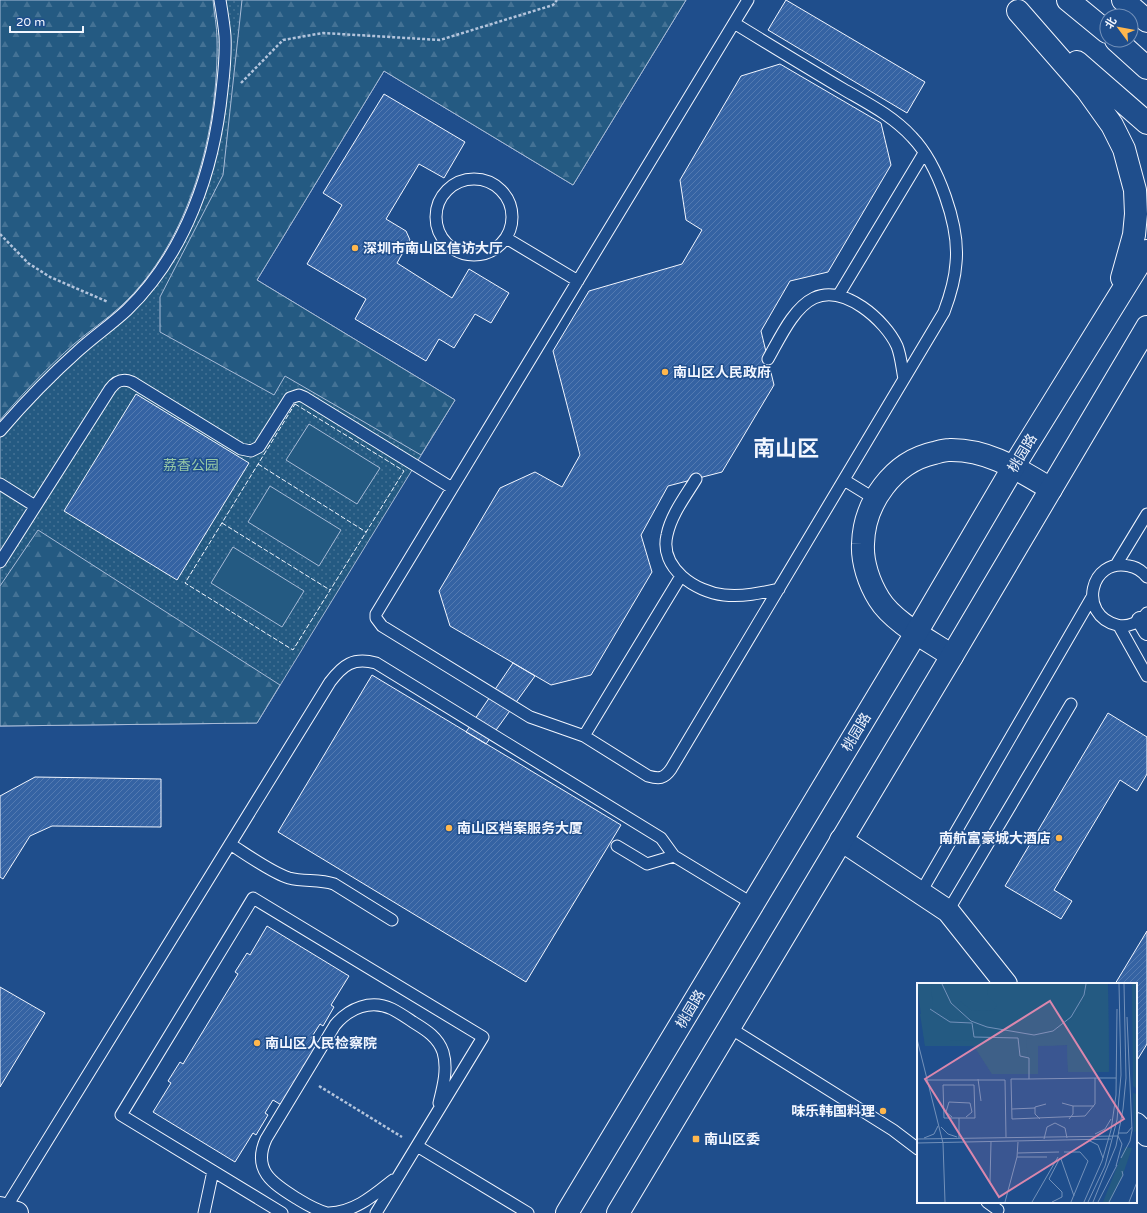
<svg xmlns="http://www.w3.org/2000/svg" width="1147" height="1213" viewBox="0 0 1147 1213" font-family="'Varela Round','Noto Sans SC',sans-serif">
<defs>
<pattern id="green-dots" width="8" height="8" patternUnits="userSpaceOnUse"><rect width="8" height="8" fill="#245a82"/><path d="M2 2h.1M6 6h.1" fill="none" stroke="#447295" stroke-width="1.8" stroke-linecap="round"/></pattern>
<pattern id="forest-firs" width="22" height="20" patternUnits="userSpaceOnUse"><rect width="22" height="20" fill="#245a82"/><path d="M5 1l3.5 6h-7zM16 11l3.5 6h-7z" fill="#447295"/></pattern>
<pattern id="building-hatch" width="6" height="6" patternUnits="userSpaceOnUse"><rect width="6" height="6" fill="#3563a3"/><path d="M-1 1l2-2M0 6l6-6M5 7l2-2" fill="none" stroke="#537ab1"/></pattern>
</defs>
<rect width="100%" height="100%" fill="#1f4e8c"/>
<!-- green -->
<path fill="url(#green-dots)" stroke="#a8bbd7" d="M0,0H686L573,185L384,71L257,280L455,400L257,723L0,726Z"/>
<!-- forest -->
<path fill="url(#forest-firs)" stroke="#a8bbd7" d="M0,0H213C214,13 217,26 217,39C219,130 190,242 121,306C106,320 89,331 74,344C48,367 23,393 0,420Z
M242,0H686L573,185L384,71L257,280L455,400L421,455L285,376L274,395L160,332V297L223,175Z
M38,530L280,685L257,723L0,726V586Z"/>
<!-- pitch -->
<path fill="#245a82" stroke="#a8bbd7" d="M309,424L380,468L357,504L286,460Z
M270,486L341,530L319,566L248,522Z
M233,547L304,591L282,627L211,583Z"/>
<!-- building -->
<path fill="url(#building-hatch)" stroke="#f2f6ff" d="M786,0L925,82L907,113L768,30Z
M780,64L881,123L891,165L828,272L790,281L761,331L774,385L722,472L668,486L641,535L652,572L591,675L551,685L450,626L439,591L500,488L535,472L562,487L580,455L553,351L589,291L682,264L702,230L686,220L680,180L741,76Z
M384,94L465,142L444,178L419,164L386,219L406,231L410,240L397,263L452,298L469,269L509,293L491,323L475,314L454,348L439,339L426,361L355,319L366,299L307,264L342,205L323,193Z
M136,394L249,463L177,580L64,511Z
M513,663L535,676L486,744L466,732Z
M372,675L621,825L526,982L278,832Z
M1108,713L1147,737V774L1137,791L1120,780L1054,890L1072,901L1061,919L1005,886Z
M35,777L161,779V827L52,826L30,836L3,879L0,877V796Z
M267,926L349,976L331,1005L334,1007L323,1026L320,1024L311,1038L326,1047L288,1109L273,1100L265,1113L268,1115L256,1135L253,1133L235,1162L153,1112L171,1083L168,1081L180,1062L183,1064L238,974L235,972L247,953L250,955Z
M1147,931V1044L1136,1062V984H1115Z
M0,987L45,1013L0,1087Z"/>
<g fill="none" stroke-linecap="round" stroke-linejoin="round">
<defs>
<path id="service" d="M734,23C770,45 806,67 843,89C867,103 893,116 912,137C938,164 960,226 956,263C955,280 950,296 944,312L671,769C664,779 659,779 648,776L584,736L530,717L382,626L376,618V614L734,23L748,0
M436 217a38 38 0 1 1 76 0a38 38 0 1 1-76 0Z
M506,238L578,281
M838,296L924,153
M768,359C779,340 793,308 814,298C844,284 885,320 897,346C901,356 902,369 904,379
M0,431C24,403 50,376 78,351C93,337 111,325 127,310C186,253 214,170 222,90C224,73 226,54 225,36C224,24 222,12 220,0
M696,479C685,497 671,515 667,535C659,568 696,592 724,595C743,597 761,593 779,589
M844,480L875,499
M0,484L35,506
M0,562L110,389C116,381 122,378 132,382L241,449L251,451L259,447L290,398L299,395L304,397L452,488
M1116,565L1147,514
M1147,577C1142,571 1137,567 1129,566C1090,557 1077,615 1117,625C1128,628 1140,622 1147,613
M1119,626L1147,676
M584,736L681,576
M230,844C246,854 272,873 289,878C304,882 319,879 334,884L392,920
M617,846L647,864L674,856
M921,892L1092,597
M948,911L1071,704
M730,1028L893,1130L918,1149
M417,1146L528,1213
M987,1202L998,1210
M5,1209L330,682C343,665 353,657 376,663L661,838L674,856L753,904
M204,1213L213,1171
M282,1213L121,1115L253,898L483,1037L376,1213
M327,1213C315,1210 306,1204 296,1198C272,1183 252,1170 266,1139L335,1025C349,1008 371,999 392,1009C400,1013 407,1018 413,1022C426,1030 438,1037 443,1052C448,1069 443,1087 439,1103
M329,1213C355,1212 374,1195 393,1180"/>
<path id="pedestrian" d="M1140,620L1147,632"/>
<path id="minor" d="M952,656C930,641 893,622 879,599C869,583 862,562 863,544C864,503 893,462 934,453C938,452 944,450 949,450C988,449 1019,470 1051,489
M841,840L948,911L1006,984
M1136,1124L1147,1135"/>
<path id="tertiary" d="M0,1208L17,1213"/>
<path id="secondary" d="M1018,11L1087,90L1112,125L1124,149L1135,190L1136,214L1134,235L1122,278
M1077,62L1147,123
M567,1213L916,633L1014,466L1147,251
M618,1213L952,656L1147,327"/>
<path id="primary" d="M1068,0L1107,32
M1123,0L1147,21
M1116,40L1147,68"/>
</defs>
<!-- service casing -->
<use href="#service" stroke="#f2f6ff" stroke-width="13"/>
<!-- pedestrian casing -->
<use href="#pedestrian" stroke="#f2f6ff" stroke-width="18"/>
<!-- minor casing -->
<use href="#minor" stroke="#f2f6ff" stroke-width="24"/>
<!-- tertiary casing -->
<use href="#tertiary" stroke="#f2f6ff" stroke-width="24"/>
<!-- secondary casing -->
<use href="#secondary" stroke="#f2f6ff" stroke-width="24"/>
<!-- primary casing -->
<use href="#primary" stroke="#f2f6ff" stroke-width="24"/>
<!-- path -->
<path stroke="#b3c4dc" stroke-width="2.5" stroke-dasharray="3 2" stroke-linecap="butt" d="M241,83L283,40L323,33L440,40L553,5L557,0
M0,234L28,263L50,277L108,302
M319,1086L402,1137"/>
<!-- service -->
<use href="#service" stroke="#1f4e8c" stroke-width="11"/>
<!-- pedestrian -->
<use href="#pedestrian" stroke="#1f4e8c" stroke-width="16"/>
<!-- minor -->
<use href="#minor" stroke="#1f4e8c" stroke-width="22"/>
<!-- tertiary -->
<use href="#tertiary" stroke="#1f4e8c" stroke-width="22"/>
<!-- secondary -->
<use href="#secondary" stroke="#1f4e8c" stroke-width="22"/>
<!-- primary -->
<use href="#primary" stroke="#1f4e8c" stroke-width="22"/>
<!-- fence -->
<path stroke="#f2f6ff" stroke-width="1" stroke-dasharray="5 2" stroke-linecap="butt" d="M295,404L404,471L293,650L185,583Z
M258,464L366,532
M222,523L330,590"/>
</g>
<!-- markers -->
<g fill="#ffb74d" stroke="#1f4e8c" stroke-width="1.5">
<circle cx="355" cy="248" r="4"/>
<circle cx="665" cy="372" r="4"/>
<circle cx="449" cy="828" r="4"/>
<circle cx="1059" cy="838" r="4"/>
<circle cx="257" cy="1043" r="4"/>
<circle cx="883" cy="1111" r="4"/>
<rect x="692" y="1135" width="8" height="8" rx="2"/>
</g>
<g text-anchor="middle" stroke-width="3" stroke-linejoin="round" paint-order="stroke">
<!-- poi labels -->
<g font-size="14" font-weight="bold" fill="#f2f6ff" stroke="#1f4e8c" text-anchor="start">
<text x="363" y="253">深圳市南山区信访大厅</text>
<text x="673" y="377">南山区人民政府</text>
<text x="457" y="833">南山区档案服务大厦</text>
<text x="1051" y="843" text-anchor="end">南航富豪城大酒店</text>
<text x="265" y="1048">南山区人民检察院</text>
<text x="875" y="1116" text-anchor="end">味乐韩国料理</text>
<text x="704" y="1144">南山区委</text>
</g>
<!-- street labels -->
<g font-size="14" fill="#f2f6ff" stroke="#1f4e8c">
<text transform="translate(1022 453) rotate(-59)" y="5">桃园路</text>
<text transform="translate(856 732) rotate(-59)" y="5">桃园路</text>
<text transform="translate(690 1009) rotate(-59)" y="5">桃园路</text>
</g>
<!-- park labels -->
<g font-size="14" fill="#97c8a6" stroke="#1f4e8c">
<text x="191" y="470">荔香公园</text>
</g>
<!-- town labels -->
<g font-size="22" font-weight="bold" fill="#f2f6ff" stroke="#1f4e8c">
<text x="786" y="456">南山区</text>
</g>
</g>
<!-- overview -->
<g transform="translate(917 983)">
<rect width="220" height="220" fill="#1f4e8c"/>
<path d="M0,1H191L192,89H151L150,62L121,63V91H75L57,63H8Z" fill="#245a82"/>
<path d="M14,1H24L28,13L48,34V38L34,36L16,26ZM72,1H168L160,25L143,43L127,50H110L55,37L40,24L43,18L55,28L77,27L80,22L70,12ZM170,1H191L192,89H151L150,62L121,63V91H113L109,56L129,53L149,43L165,22ZM215,1H220V106L216,103ZM3,31H16L33,41V58L81,56V91H75L57,63H8ZM216,110L220,111V148L217,149ZM208,164L215,165L205,194L193,219H186Z" fill="#245a82"/>
<path fill="none" stroke="#7391ba" stroke-width="1" d="M25,1L34,20L54,38L70,44L117,52L136,48L154,34L167,12L169,1M13,26L33,39L55,40L57,54L101,55L103,73L112,75V96M0,56L26,160L28,219M178,95V121L168,133L95,136L94,96H112L178,95H199M61,96L64,118M9,97H88L89,154M26,102H57L58,135H27ZM145,120L156,123V131L152,136M156,123H177M95,126L118,125M35,134L29,129L32,119L53,120L55,129L49,134M42,135V155M123,136L118,131V124L129,121M24,144L31,151L40,154M201,150H210L215,144M178,151L188,146L194,136M7,155L17,151L21,143M0,156L201,153L205,161L199,183M127,156L130,144L138,140L148,145L150,155M173,158L181,162L186,175M0,160L194,156M147,169H163L171,178L154,219M101,170L142,169M100,174H130M204,175L213,158L215,147L210,34M144,176L157,213M73,199L74,159M88,219L100,174L101,159M115,219L141,174M135,219L145,214V209L132,196L143,175M167,219L185,178L194,147L199,112L200,26M171,219L188,183L200,137L204,92L202,1M176,219L199,163L206,126L209,95L207,1M181,219L200,182M192,219L206,192L205,188M212,219L220,199"/>
<path fill="#da87ad" fill-opacity="0.15" stroke="#da87ad" stroke-width="2" d="M133,18L207,136L82,214L8,96Z"/>
<rect width="220" height="220" fill="none" stroke="#f2f6ff" stroke-width="2"/>
</g>
<!-- north arrow -->
<g transform="translate(1119 28) rotate(302)"><circle r="19" fill="#1f4e8c" stroke="#7391ba"/>
<path d="M0-3L7 15L0 10L-7 15Z" fill="#ffb74d"/>
<text y="-6" font-size="11" font-weight="bold" text-anchor="middle" fill="#f2f6ff">北</text>
</g>
<!-- scale -->
<path d="M10 26v6h73v-6" fill="none" stroke="#f2f6ff" stroke-width="2"/>
<text x="16" y="26" font-size="12" fill="#f2f6ff" stroke="#1f4e8c" stroke-width="3" paint-order="stroke">20 m</text>
</svg>
